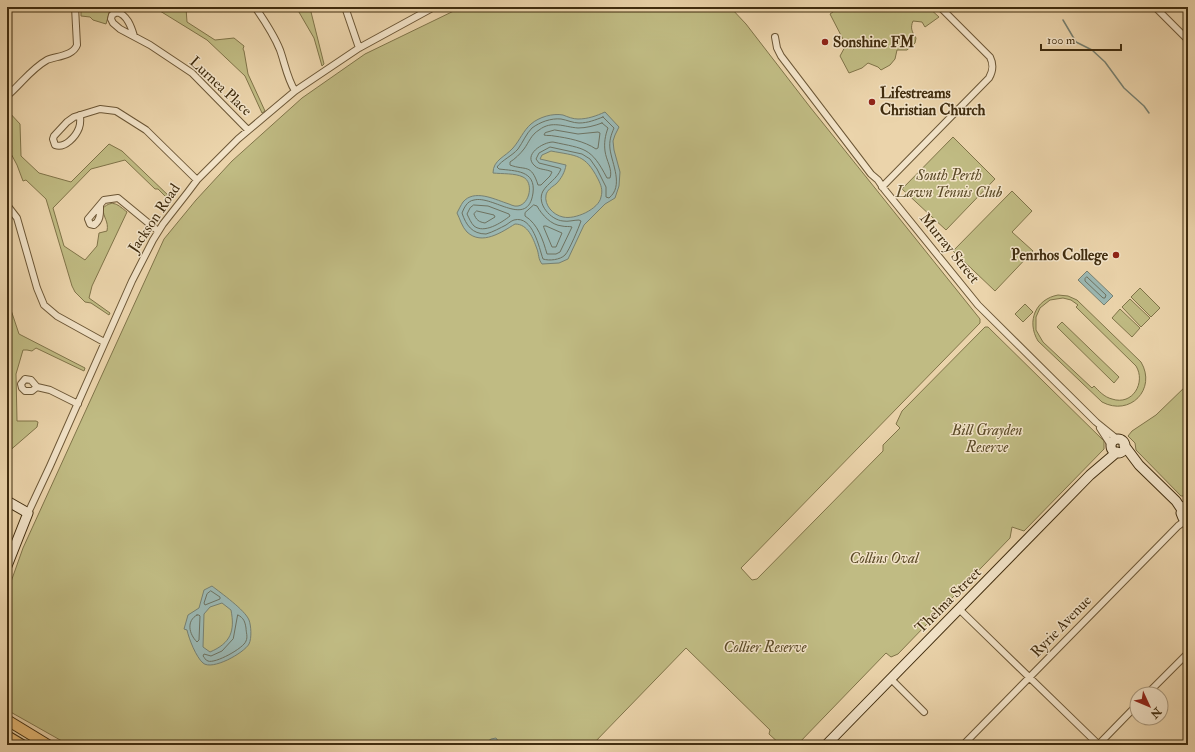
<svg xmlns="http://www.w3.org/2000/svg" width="1195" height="752" viewBox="0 0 1195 752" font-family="'IM FELL Double Pica',serif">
<rect width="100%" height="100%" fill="#ebd4ab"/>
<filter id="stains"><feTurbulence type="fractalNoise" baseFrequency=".005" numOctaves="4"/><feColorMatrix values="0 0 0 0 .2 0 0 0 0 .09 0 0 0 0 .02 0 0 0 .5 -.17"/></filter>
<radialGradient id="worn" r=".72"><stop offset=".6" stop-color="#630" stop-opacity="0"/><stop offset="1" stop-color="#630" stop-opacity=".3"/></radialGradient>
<!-- green -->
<path fill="#c0bb83" stroke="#807449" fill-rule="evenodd" d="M81,7H109L110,10L106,24L93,20L90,17L81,16Z
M158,7H189L186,8L187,22L215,40L234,38L244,46L243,49L244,51L248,74L265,111L262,113L245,76L207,40L160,11Z
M296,7L310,8L324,64L322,66L314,38Z
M462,7H730L746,24L810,107L980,319V323L741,568L752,580L757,579L883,451V445L900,428L896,424L902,411L985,327H988L1104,441V449L1024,531L1012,527L1010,538L898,654L891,657L886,653L797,745H781L769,734L770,730L686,648L592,745H69L7,710V593L23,548L164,239L196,200L232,161L302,98L365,54Z
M840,7H884L888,9L889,7H928L939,17L925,27L922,22L913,21C910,28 912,32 916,38L915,43L907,50H897L895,59L890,65L881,70L878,67L868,63L862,68L849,73L840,56L846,45L830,14Z
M7,110L20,124L21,156L39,173L71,182L109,144L122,151L170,197L168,199L158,189H155L125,160L91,169L53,208L64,246L85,260L97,246L99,233L107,231C109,221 103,218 103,208C113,199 118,205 127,212L92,286L89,298L110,313L109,315L91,303L85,302L75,292L72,286L46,199L26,180L23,181L17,165L7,146Z
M953,137L995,179L946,230L902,189Z
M1012,191L1032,211L1012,232L1033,251L995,291L953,251Z
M1140,288L1160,308L1151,317L1131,297Z
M1058,295L1068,296L1077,300L1141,362C1157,389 1130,417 1102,402L1038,341C1026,321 1036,299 1058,295ZM1063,298L1071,300L1078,305L1076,307L1136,366C1146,382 1133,406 1112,399C1104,397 1099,391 1094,386L1092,388L1043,342L1036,330V317L1040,308L1050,300Z
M7,298L19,334L85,368L84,371L36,348L32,351L27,350H23L16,374L17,421H36L38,422L37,427L7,453Z
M1130,299L1150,318L1141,327L1122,307Z
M1025,304L1033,312L1023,322L1015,314Z
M1120,309L1140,328L1132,337L1112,318Z
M1062,322L1119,377L1114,383L1057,327Z
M1188,384V496H1181L1136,450L1135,443L1128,436L1132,431L1156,415Z"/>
<!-- water -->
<path fill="#9bb7b2" stroke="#778071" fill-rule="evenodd" d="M605,112L619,127L615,135L613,141L614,150L620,172L619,186L615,198L605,204L584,225L568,259L559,263L542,264C538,259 539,254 537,249C533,238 528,224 515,224C502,232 482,246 467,232C462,227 460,219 457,213C459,209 461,205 463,202C474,189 494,199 506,203C510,204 514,207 518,206C530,204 534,182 523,177C515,173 502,174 493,173C493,160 505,157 513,148C520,140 523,131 531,124C539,117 553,113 563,115C568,117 573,119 578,119C588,119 596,116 605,112ZM551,151C577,156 585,154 598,179C601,185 603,190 601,197C599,209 575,220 563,217C553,215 544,205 546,195C547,190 552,187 556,184C561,179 565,172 566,165L540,159L542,155Z
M1087,271L1113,296L1104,305L1078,280Z
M212,586C221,593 245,610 249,620C251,625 252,638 249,644C244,653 212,671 203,663C196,657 189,639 187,630L184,629L188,615L199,608L204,590ZM222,603L231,610C235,631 231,643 210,652L203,647L204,614L210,607Z
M496,738L499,742L500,745H483L491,739Z"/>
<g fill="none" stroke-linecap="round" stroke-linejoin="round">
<!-- shore -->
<path stroke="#6e7260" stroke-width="1" d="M603,117L614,128C611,135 609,141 610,149C612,164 624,186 609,198L606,197V187L597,169L590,159L582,154L550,147L539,153L536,159L539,163L559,168L561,169C557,179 548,183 543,191C536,204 551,220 563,221C568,222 574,220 579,220L581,221C579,227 569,251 565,255C560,260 549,261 543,259C539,248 533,215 514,220C511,221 509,223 506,225C500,228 493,232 486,234C472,234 466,225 462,213C464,208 467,201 474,200C493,195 528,229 533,193C536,170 515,171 499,169L497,167C502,160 512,156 518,149C523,142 526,134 532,128C540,122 551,118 561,119C567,120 573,123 579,123C588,123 595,120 603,117Z
M602,123L608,128C605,136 604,143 605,151C606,160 613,170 610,178H607C591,147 585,149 553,142C543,142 522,155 535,166C539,170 547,169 552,172L550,176L541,185H538C531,163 526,171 510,165V162C515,159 520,154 524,149C529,142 531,135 539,130C552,120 564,127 578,128C586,128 594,126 602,123Z
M555,130L578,134L598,132L600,133L598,148L596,149C584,141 568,138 554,136C550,135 548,136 544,135L545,133Z
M474,205L488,206L509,214L510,216C501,223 484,234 474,226C471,223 469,218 467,214L470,208Z
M534,205L537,206C542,215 551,225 562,226C566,227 569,226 572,227L560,252L556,254H547C543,240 538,224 525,216V213Z
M477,211L494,215L495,217L485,223C479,222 476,220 474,214Z
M544,226H546L562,233L556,247H552L544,228Z
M1087,277L1106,295L1105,298H1103L1085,281V279Z
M211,591L220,597V599L205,605L204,603L207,594Z
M197,615H199L200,616L199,640L197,642C189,634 186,621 197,615Z
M238,615C244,618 245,622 246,628C246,632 248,637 246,641C244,648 215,664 208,661C205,660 205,658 203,656L204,654L211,656L222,651L233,639Z"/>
<!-- stream -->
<path stroke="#778071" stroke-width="1.5" d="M1063,20L1076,42L1092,50L1105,62L1124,88L1144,106L1149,113"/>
<defs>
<path id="street" d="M255,7C264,20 274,35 280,50C285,64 287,78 295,91
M345,7L359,48
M1155,7L1188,40
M134,36C131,26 127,15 117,12L112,15L111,19L113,23L120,29L150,45L192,73L248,130
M775,37L777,48L781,56L871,174L878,180L884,189L978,305L1096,422L1117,439
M7,96C21,84 31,69 47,60C57,56 73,56 77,45L75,7
M80,115C80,119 81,123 79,128C76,136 65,149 55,145L53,139L54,136L67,122L74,117L100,109L116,111L146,130L197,180
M882,187L989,78C993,71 994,65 990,57L940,7
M7,205L17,218L37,288L44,305L57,316L104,342
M100,205C100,213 101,220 94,225L90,224L88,219L104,200L118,198L158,231
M25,379L31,380L37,387L32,391H25L22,388L21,384Z
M37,387L50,390L78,404
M1100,428L1111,445
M28,513L50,466L132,281L153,240L163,224L188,192L197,180L238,139L295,91L359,48L434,7
M959,609L1099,745
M891,679L924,712
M1147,694L1188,653
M963,745L1178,526L1186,520
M1098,745L1137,705"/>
<path id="secondary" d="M1111 446a7 7 0 1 1 14 0a7 7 0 1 1-14 0Z
M1124,445L1139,465L1176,501L1182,510
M7,501L28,513L7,566
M1188,505L1183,507L1181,513L1183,518L1188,520
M826,745L1090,475L1117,452"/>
<path id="primary" d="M7,720L48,745
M7,736L22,745"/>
</defs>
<!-- street casing -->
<use href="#street" stroke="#6c5736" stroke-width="8"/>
<!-- secondary casing -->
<use href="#secondary" stroke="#412d0f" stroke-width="11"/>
<!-- primary casing -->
<use href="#primary" stroke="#412d0f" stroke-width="12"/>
<!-- street -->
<use href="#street" stroke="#f2e3c8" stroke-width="6"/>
<!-- secondary -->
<use href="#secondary" stroke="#f2e3c8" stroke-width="9"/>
<!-- primary -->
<use href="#primary" stroke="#e6ba76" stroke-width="10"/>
</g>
<!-- markers -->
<g fill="#8f2418" stroke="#f2e3c8" stroke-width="1.5">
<circle cx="825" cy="42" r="4"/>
<circle cx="872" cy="102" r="4"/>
<circle cx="1116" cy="255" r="4"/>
</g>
<g text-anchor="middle" stroke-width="3" stroke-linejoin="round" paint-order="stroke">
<!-- poi labels -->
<g font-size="15" font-weight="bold" fill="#412d0f" stroke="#f2e3c8" text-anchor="start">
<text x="833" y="47">Sonshine FM</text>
<text x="880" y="98">Lifestreams<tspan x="880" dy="17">Christian Church</tspan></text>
<text x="1108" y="260" text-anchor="end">Penrhos College</text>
</g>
<!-- street labels -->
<g font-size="15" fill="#412d0f" stroke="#f2e3c8">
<text transform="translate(221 86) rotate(43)" y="5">Lurnea Place</text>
<text transform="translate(154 218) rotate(-56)" y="5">Jackson Road</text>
<text transform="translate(950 248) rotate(51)" y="5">Murray Street</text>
<text transform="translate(948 600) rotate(-45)" y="5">Thelma Street</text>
<text transform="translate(1061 626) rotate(-46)" y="5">Ryrie Avenue</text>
</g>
<!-- park labels -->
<g font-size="15" font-style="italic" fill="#5a4926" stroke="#f2e3c8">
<text x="949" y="180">South Perth<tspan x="949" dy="17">Lawn Tennis Club</tspan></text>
<text x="987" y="435">Bill Grayden<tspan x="987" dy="17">Reserve</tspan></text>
<text x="884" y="563">Collins Oval</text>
<text x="765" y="652">Collier Reserve</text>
</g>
</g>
<!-- margin -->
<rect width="1195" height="752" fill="none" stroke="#ebd4ab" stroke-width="24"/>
<rect x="8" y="8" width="1179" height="736" fill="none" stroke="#412d0f" stroke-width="2"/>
<rect x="12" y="12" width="1171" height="728" fill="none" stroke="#412d0f"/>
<!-- north arrow -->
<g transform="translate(1149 706) rotate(134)"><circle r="19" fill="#f2e3c8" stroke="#ab9a7e"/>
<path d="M0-3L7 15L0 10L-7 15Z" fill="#8f2418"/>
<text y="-6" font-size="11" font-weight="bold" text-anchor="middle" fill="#412d0f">N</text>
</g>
<!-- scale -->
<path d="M1041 44v6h80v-6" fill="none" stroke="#412d0f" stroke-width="2"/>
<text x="1047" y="44" font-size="12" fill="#412d0f" stroke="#f2e3c8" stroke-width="3" paint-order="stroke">100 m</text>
<rect width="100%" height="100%" filter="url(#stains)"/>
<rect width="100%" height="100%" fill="url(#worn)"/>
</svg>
